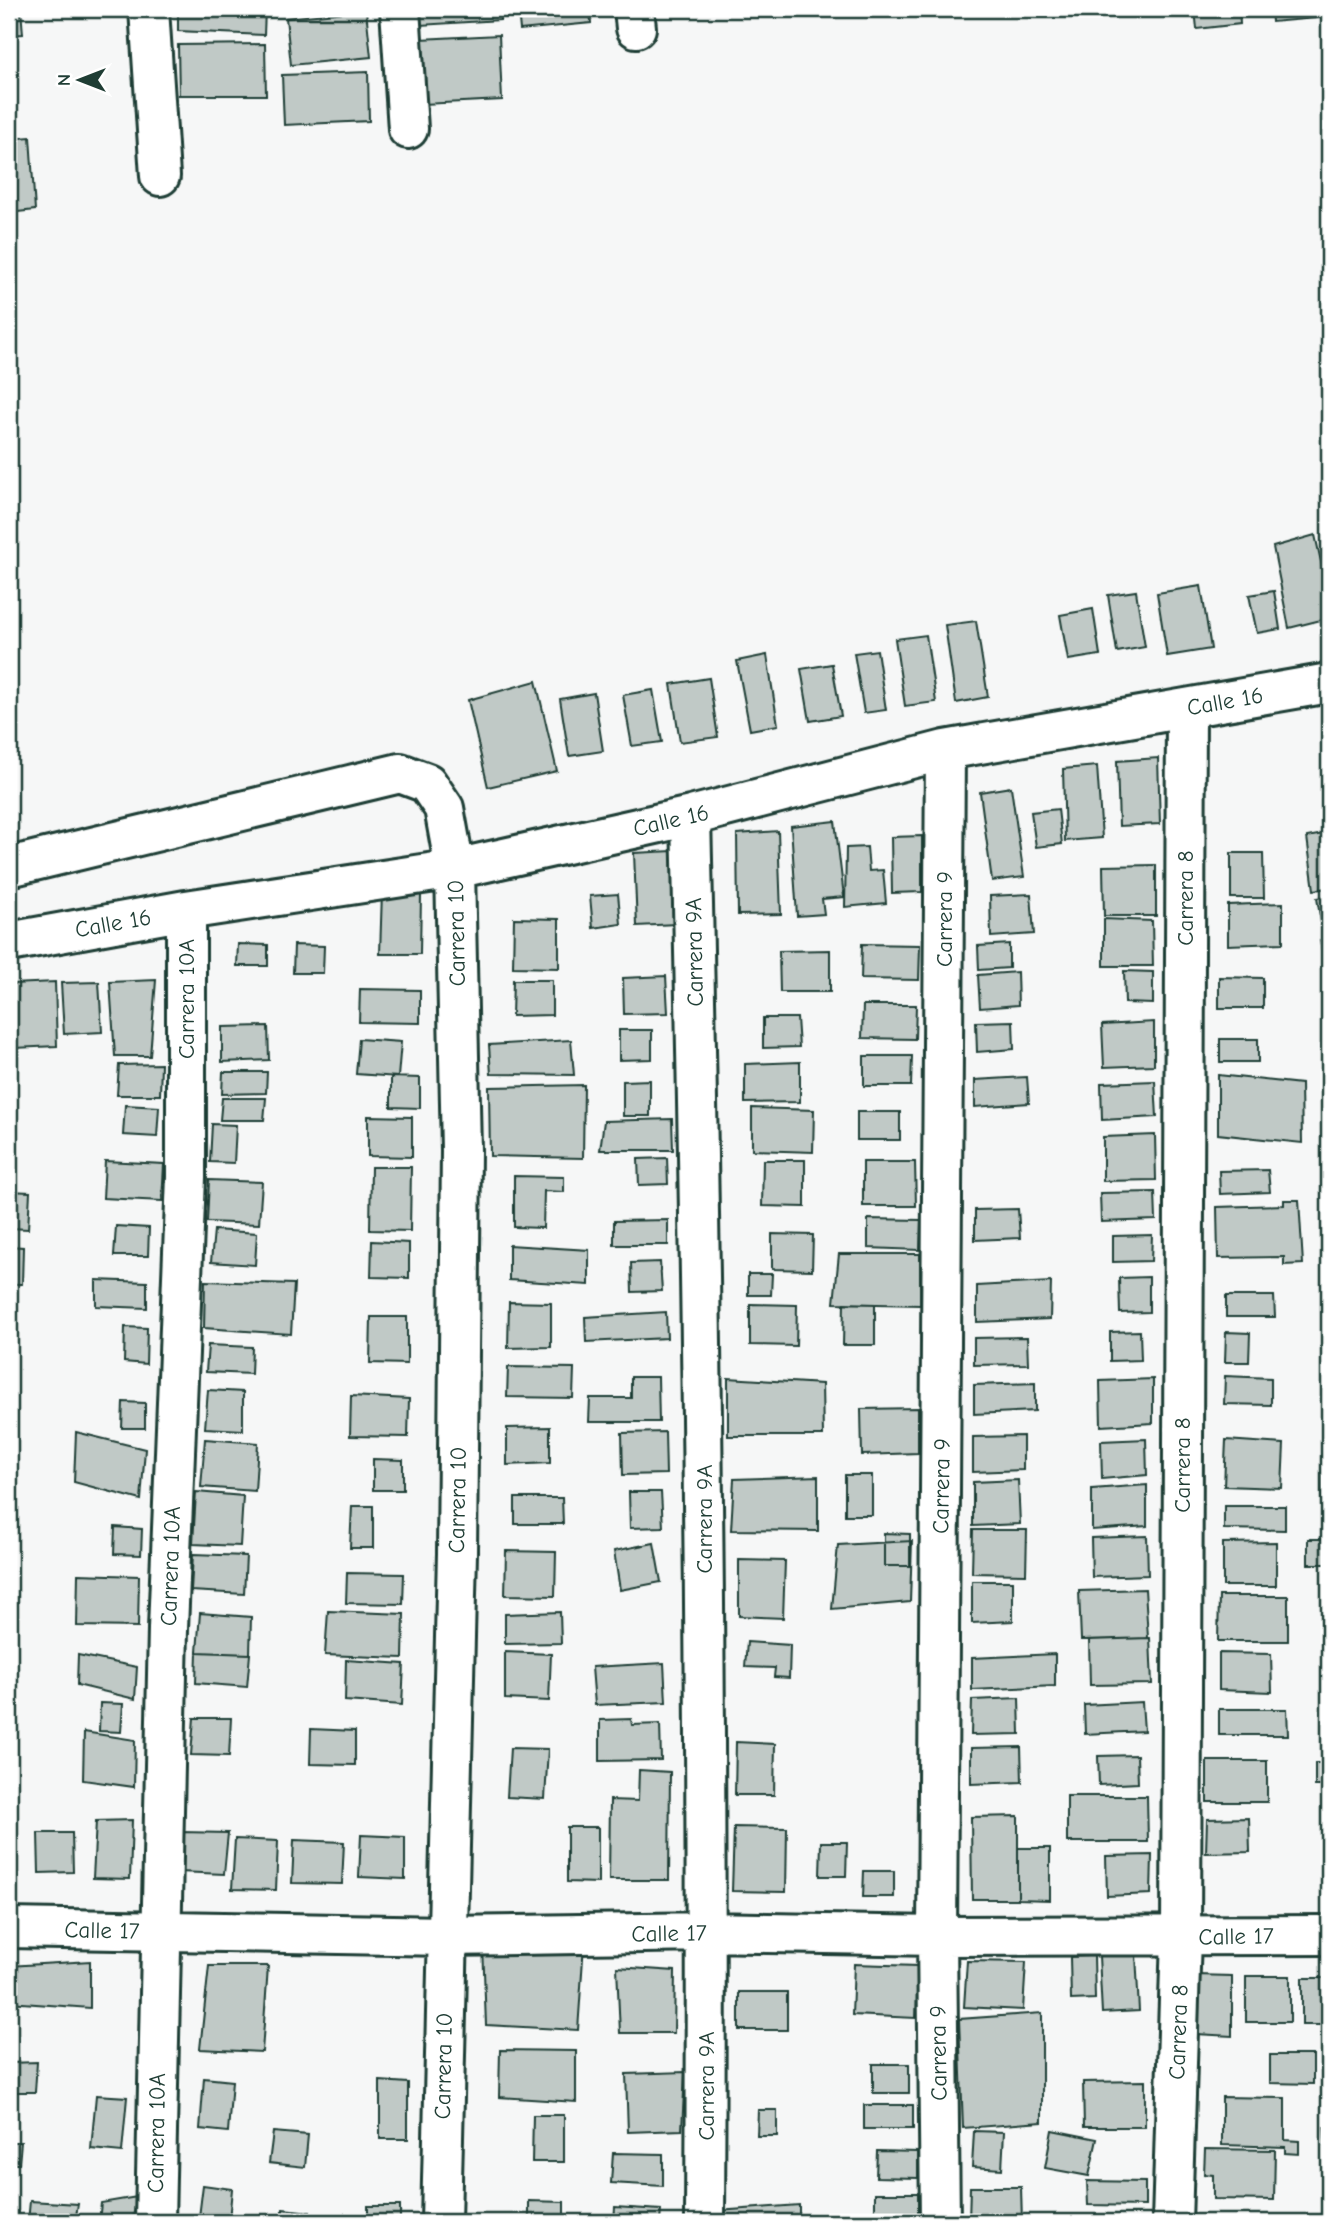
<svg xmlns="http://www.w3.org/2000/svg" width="1338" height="2231" viewBox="0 0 1338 2231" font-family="'Comic Neue',sans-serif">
<rect width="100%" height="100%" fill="#f6f7f7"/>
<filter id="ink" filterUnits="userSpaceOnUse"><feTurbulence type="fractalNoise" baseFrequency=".0143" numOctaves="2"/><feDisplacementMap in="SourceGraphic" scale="14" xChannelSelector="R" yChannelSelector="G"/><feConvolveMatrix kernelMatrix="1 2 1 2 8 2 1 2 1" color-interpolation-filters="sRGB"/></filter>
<g filter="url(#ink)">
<!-- building -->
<path fill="#c0c9c6" stroke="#1f3d34" stroke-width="2" d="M9,9H21L23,34L9,35Z
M178,9H265L264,35L178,31Z
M419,9H500V20L420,25Z
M518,9H590L591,23L520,30Z
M1195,9H1239L1240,24L1197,29Z
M1271,9H1314L1315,18L1272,22Z
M366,10L371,57L291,65L286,18Z
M499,35L502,100L423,104L420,39Z
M265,44L266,95H179L178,45Z
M368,72L369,121L284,125L282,75Z
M30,137L35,210L9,213V139Z
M1315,535L1329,597V618L1289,628L1273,547Z
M1201,586L1211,649L1167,656L1157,593Z
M1136,591L1145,647L1117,652L1108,595Z
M1274,591L1280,629L1257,633L1249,595Z
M1093,609L1100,655L1068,660L1060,615Z
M976,621L988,697L956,703L945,625Z
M926,635L936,702L905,706L895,639Z
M877,650L886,710L864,713L854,653Z
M767,655L778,725L750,730L737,661Z
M832,664L841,716L810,721L801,669Z
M709,678L718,737L680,742L671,684Z
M536,681L557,771L488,787L468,700Z
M653,690L662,742L632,746L623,695Z
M594,693L603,751L569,756L560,699Z
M1158,758L1160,824L1119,826L1117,761Z
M1097,766L1102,838L1065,841L1063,769Z
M1011,787L1024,877L992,881L980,792Z
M1058,809L1062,844L1036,847L1031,812Z
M835,821L844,897L822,899L824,914L797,916L791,826Z
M778,831L781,914L738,915L737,834Z
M1329,833V888L1314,890L1307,837Z
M922,836V892L892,893L891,837Z
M867,847L869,871L883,870L886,903L845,907L846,848Z
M673,851L676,924L637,926L634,853Z
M1231,853H1263L1264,898H1231Z
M1156,865V916H1104L1103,866Z
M382,892L421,894L420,954H380Z
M618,894L621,924L593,928L590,896Z
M1031,894L1034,934L991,937L990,896Z
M1329,896V927L1322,928L1317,898Z
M1283,903V943L1228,945V905Z
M514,918L559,919V968L513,967Z
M1104,919L1152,921L1153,966H1104Z
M1329,938V984H1327L1320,940Z
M238,944L268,945V966H237Z
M862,944L920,945L919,980L861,979Z
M1009,944V968L979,970L978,946Z
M294,945L324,946L323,973H293Z
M830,950V992H780L779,951Z
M1124,971L1153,972V1004L1125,1003Z
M1017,972L1018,1005L980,1008L978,975Z
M666,976L668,1013L624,1014L623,978Z
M1219,977L1263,978V1008H1219Z
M156,980L150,1056H115L110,982Z
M513,980H552V1015L512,1016Z
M55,982L57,1046L14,1048L12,984Z
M99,982L102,1032L64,1034L61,983Z
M360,989L420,990V1023L359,1022Z
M863,1005H916L915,1039L862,1038Z
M1329,1005V1052L1325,1053L1323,1006Z
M763,1018H797L799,1047L763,1048Z
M1013,1021L1014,1049L977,1052L976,1022Z
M1154,1022V1065L1104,1067L1102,1025Z
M268,1026L269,1060L222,1062V1027Z
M619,1030H652V1059L619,1060Z
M359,1039L401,1042L398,1077L356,1074Z
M1220,1039H1258V1062H1220Z
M571,1040L574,1075L491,1074L489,1045Z
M864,1056H912L911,1086H864Z
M800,1062V1102L745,1103V1064Z
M161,1064L160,1095H117L119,1065Z
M1325,1065H1329V1098H1326Z
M223,1072H267L266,1093L222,1094Z
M1218,1075L1301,1084L1302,1143L1218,1134Z
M391,1077L420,1078V1108L391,1107Z
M1027,1077L1029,1103L975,1107V1080Z
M650,1080V1116H623V1081Z
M1155,1081L1157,1117L1102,1120L1101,1083Z
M584,1085L583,1158L490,1156L489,1087Z
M222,1098H266L264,1120H220Z
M125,1105L159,1107L157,1137L123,1135Z
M752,1108L814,1110L813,1152L752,1150Z
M857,1112H900V1140H857Z
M368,1116L412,1117V1157L368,1156Z
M672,1119L673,1150H600L604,1121Z
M212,1124L236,1125L234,1163L210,1162Z
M1155,1135L1156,1180L1103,1181V1137Z
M667,1158L668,1184L639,1185L638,1159Z
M763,1160H805V1207L762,1206Z
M105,1161L164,1164L162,1201L103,1198Z
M863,1162H915L916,1206H863Z
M371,1167H411L410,1231L370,1230Z
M1268,1170L1270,1192L1220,1194L1219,1171Z
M514,1176L564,1177V1192L544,1191L543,1228L514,1227Z
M209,1180L262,1182L259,1224L207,1222Z
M9,1191L30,1192L28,1229L9,1228Z
M1155,1192L1156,1220L1101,1222L1100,1193Z
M1284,1200H1299L1303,1264L1284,1265V1257L1218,1258L1217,1207L1284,1205Z
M1018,1209L1020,1238L975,1240V1210Z
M868,1219L921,1220L920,1250L868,1248Z
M668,1220V1245H614V1221Z
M116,1226L149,1228L148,1256H114Z
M214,1230L257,1233L255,1265L211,1262Z
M772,1234L813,1235L812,1270L772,1269Z
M1152,1235L1151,1261L1113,1262V1236Z
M372,1241L409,1243V1278L371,1277Z
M509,1245L589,1250V1285L509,1280Z
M9,1246L23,1247L22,1284H9Z
M839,1254H920V1305L834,1303Z
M660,1262L662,1291L632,1292L631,1263Z
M748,1274H772L771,1295H748Z
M1149,1277V1312L1120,1313L1119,1278Z
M96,1280L147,1282V1308L96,1306Z
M205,1281L294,1284L291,1334L204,1328Z
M1051,1282L1050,1319L977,1322V1286Z
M1226,1296H1274L1275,1317H1226Z
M509,1302L551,1303V1347L508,1348Z
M844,1303L875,1304V1345H843Z
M750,1304L797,1305L796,1346L750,1345Z
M666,1312L667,1338L586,1342L585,1317Z
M371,1317H407V1364L370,1363Z
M125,1327L147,1328L146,1364L124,1362Z
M1140,1331L1141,1360L1110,1361V1332Z
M1226,1332L1250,1333L1249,1362H1225Z
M1027,1337L1028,1364L974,1365V1338Z
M208,1345L252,1347L251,1374L206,1372Z
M508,1367L574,1368L573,1398L507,1397Z
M1225,1376L1271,1378V1405L1224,1404Z
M631,1377H658L659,1422H589L590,1398H631Z
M728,1378L822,1384L823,1436H728Z
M1153,1379V1423L1101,1426L1100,1381Z
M1035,1383V1411L974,1414V1385Z
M208,1390L243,1392V1430L205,1428Z
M351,1396L409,1399L408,1437L350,1436Z
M123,1402L145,1403V1428H122Z
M918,1408V1453L862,1455L861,1409Z
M550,1427V1463L507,1465V1428Z
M76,1432L145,1449L141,1500L74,1482Z
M665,1432L666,1474L623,1475L622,1433Z
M1023,1436V1470L973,1472V1437Z
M205,1439L258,1443L255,1491L201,1487Z
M1146,1439L1147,1475L1102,1479L1101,1441Z
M1226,1440L1284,1444L1282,1488L1224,1486Z
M1323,1455H1329V1500H1322Z
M373,1459L403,1460V1490H373Z
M845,1475H872V1515H845Z
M818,1476V1531L731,1530L734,1479Z
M1018,1480L1020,1524L973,1526V1482Z
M1147,1485V1526L1092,1530V1489Z
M196,1492L243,1496L240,1546L193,1544Z
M629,1492H661L663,1527L630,1528Z
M515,1498H562L563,1524H515Z
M352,1506H373V1548H350Z
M1224,1506H1285V1530L1224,1529Z
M115,1527L142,1529L141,1555L114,1554Z
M973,1530H1027L1026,1574L972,1573Z
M884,1533L910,1534V1566H884Z
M1147,1536L1148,1575L1092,1577L1091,1538Z
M1308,1539H1329V1564H1308Z
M912,1541L910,1602L832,1609L838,1545Z
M1276,1542V1586H1223V1543Z
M654,1543L661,1582L620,1590L614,1551Z
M506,1551L556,1552L555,1596L505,1595Z
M193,1554L246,1556L244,1594L191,1591Z
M739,1560L785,1561L783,1618L739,1616Z
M347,1573L404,1574L403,1604L346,1603Z
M78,1574L139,1576L138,1627L77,1626Z
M972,1581H1013V1621L972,1623Z
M1145,1589L1148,1638L1081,1640L1079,1591Z
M1219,1596H1288V1641H1218Z
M328,1611L404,1614L403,1658L325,1655Z
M560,1612L561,1643L505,1644V1614Z
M200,1613L251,1617L250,1654L197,1652Z
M1150,1638L1152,1684L1090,1685L1089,1640Z
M747,1642L790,1645L789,1678L774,1677L775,1668L745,1667Z
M197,1652L250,1654L247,1687L196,1683Z
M505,1652L551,1654L549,1701L505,1699Z
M1219,1653L1271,1654L1272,1692L1219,1690Z
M1055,1654V1686L972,1690V1658Z
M78,1655L137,1667L135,1699L77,1685Z
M346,1660L404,1664L402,1705L345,1701Z
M664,1663L666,1702L595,1705L592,1667Z
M1019,1698L1020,1734L971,1735L972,1700Z
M1142,1702L1144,1731L1085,1734L1084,1705Z
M100,1703L123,1704L121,1732L99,1731Z
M1219,1709H1287L1288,1735H1219Z
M194,1718H231L229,1756L191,1755Z
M631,1719L632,1725L660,1724L661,1760L600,1761V1720Z
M311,1729L355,1731V1765L310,1764Z
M84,1732L135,1740L134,1787L83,1780Z
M736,1742L775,1744L774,1795H735Z
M1021,1747L1022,1782L971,1784V1748Z
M510,1748L548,1749L545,1799L507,1797Z
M1137,1755L1138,1783L1099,1785L1098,1756Z
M1207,1761H1267V1802H1207Z
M1315,1763H1329V1786H1315Z
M639,1770L670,1772L669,1880H609L610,1800L638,1801Z
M1067,1796H1147L1148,1842H1067Z
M1018,1816V1899H972L971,1817Z
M1249,1818L1250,1852L1206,1853L1207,1819Z
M132,1820L130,1879L93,1878L96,1821Z
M567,1827H598V1883L567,1882Z
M734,1827L787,1828L786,1892L732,1891Z
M181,1832L228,1833L224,1874L179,1872Z
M38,1833H72L73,1872L39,1873Z
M361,1835L405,1837V1879L359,1877Z
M235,1839L278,1841L276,1890L232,1889Z
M294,1840L344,1842L342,1884L292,1883Z
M821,1842H847L846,1876H820Z
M1018,1848H1050V1900L1018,1899Z
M1152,1855L1151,1894L1107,1896L1106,1856Z
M864,1871H894V1897H863Z
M483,1944H584L578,2030L486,2025Z
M1136,1954L1139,2011L1102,2013L1099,1956Z
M1094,1956L1095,1999L1071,2000L1070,1957Z
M90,1961V2008L9,2002V1966Z
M967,1961L1026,1962L1023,2010L964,2007Z
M854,1964L918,1966L916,2018L852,2015Z
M209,1966H268L262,2052L200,2049Z
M617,1967L675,1971L674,2033H620Z
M1196,1975L1232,1976V2036L1196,2034Z
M1246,1976H1290V2022H1246Z
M1302,1978H1329V2025H1302Z
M739,1992H787V2030H739Z
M1042,2013V2122L963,2128L959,2019Z
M500,2050L576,2051V2102L499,2097Z
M1270,2055H1313V2084L1270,2083Z
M37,2062L35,2092H9V2063Z
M873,2064H909V2093H873Z
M685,2072L682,2130L628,2132L626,2074Z
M204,2078L232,2081L228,2132L200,2129Z
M380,2081L408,2083V2139H380Z
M1145,2081V2127H1084L1083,2082Z
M96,2095L127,2097L122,2152L91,2149Z
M1222,2097L1285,2098V2140L1299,2141V2154L1285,2153V2147L1222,2145Z
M864,2105H913V2129H864Z
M758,2110H777V2136H757Z
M533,2115H564V2162H532Z
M1324,2127H1329V2164H1326Z
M1052,2130L1097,2139L1089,2176L1045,2168Z
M974,2131L1004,2132L1002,2169L972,2167Z
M273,2132L308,2135L305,2167L269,2163Z
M9,2142H21L19,2164H11V2182Z
M1205,2149L1275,2150L1274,2200L1213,2199V2175L1204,2174Z
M877,2151L918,2152V2178L876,2177Z
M613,2153L663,2154V2186L611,2183Z
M1087,2181L1145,2182V2206L1088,2205Z
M203,2185L232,2189L229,2220L199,2217Z
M970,2187H1021L1022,2222H969Z
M875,2193H918V2222H875Z
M137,2197L132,2222H99L101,2203Z
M30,2201L78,2204L75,2222H28Z
M529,2201L564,2202V2222H529Z
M799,2205V2222H719L718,2211Z
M368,2206H400V2222H368Z
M615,2207L661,2210L660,2222H614Z
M283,2209L310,2212L309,2222H282Z"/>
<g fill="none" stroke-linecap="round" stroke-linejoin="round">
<defs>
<path id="minor" d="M149,9L160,176
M400,9L408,129
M634,9L636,28
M691,816C702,1285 708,1753 705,2222
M9,867L400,773L427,783L444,808L455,869L461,1151L457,1553L441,2222
M9,942L186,910L455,869L691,816L945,750L1329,683
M9,1928L446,1936L707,1932L937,1936L1329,1935
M155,2222L168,1629L186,1177V910
M940,2222L937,1936L945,750
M1172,2222L1181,1936L1186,708"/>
</defs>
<!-- minor casing -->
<use href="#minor" stroke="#1f3d34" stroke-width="44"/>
<!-- minor -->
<use href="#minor" stroke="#fff" stroke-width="38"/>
</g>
</g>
<g text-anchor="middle" stroke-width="6" stroke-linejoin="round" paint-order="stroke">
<!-- street labels -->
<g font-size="23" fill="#1f3d34" stroke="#fff">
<text transform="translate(1225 701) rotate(-10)" y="8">Calle 16</text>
<text transform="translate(671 820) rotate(-13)" y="8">Calle 16</text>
<text transform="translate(1185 898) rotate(-90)" y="8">Carrera 8</text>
<text transform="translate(944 919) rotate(-90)" y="8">Carrera 9</text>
<text transform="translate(113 923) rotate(-10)" y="8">Calle 16</text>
<text transform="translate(456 933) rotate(-91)" y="8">Carrera 10</text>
<text transform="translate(694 952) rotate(-91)" y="8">Carrera 9A</text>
<text transform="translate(186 999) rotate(-90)" y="8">Carrera 10A</text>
<text transform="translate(1182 1465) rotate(-90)" y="8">Carrera 8</text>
<text transform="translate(941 1486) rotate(-89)" y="8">Carrera 9</text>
<text transform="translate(457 1500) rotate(-89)" y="8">Carrera 10</text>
<text transform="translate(704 1519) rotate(-90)" y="8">Carrera 9A</text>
<text transform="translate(170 1566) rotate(-88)" y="8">Carrera 10A</text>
<text transform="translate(102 1930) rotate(1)" y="8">Calle 17</text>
<text transform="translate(669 1933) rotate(-1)" y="8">Calle 17</text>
<text transform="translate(1236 1936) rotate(-1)" y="8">Calle 17</text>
<text transform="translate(1178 2032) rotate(-88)" y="8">Carrera 8</text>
<text transform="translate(938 2053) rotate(-91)" y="8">Carrera 9</text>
<text transform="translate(443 2066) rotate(-89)" y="8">Carrera 10</text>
<text transform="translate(706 2086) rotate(-90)" y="8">Carrera 9A</text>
<text transform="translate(156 2133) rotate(-89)" y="8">Carrera 10A</text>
</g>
</g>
<!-- margin -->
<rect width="1338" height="2231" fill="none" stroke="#fff" stroke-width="35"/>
<rect x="18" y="18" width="1303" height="2196" fill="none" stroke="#1f3d34" stroke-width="2.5" filter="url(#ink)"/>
<!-- north arrow -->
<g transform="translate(80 80) rotate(270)" stroke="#ffffff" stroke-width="5" paint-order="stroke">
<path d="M0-5L12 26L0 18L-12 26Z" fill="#1f3d34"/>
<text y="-10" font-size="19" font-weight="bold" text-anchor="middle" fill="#1f3d34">N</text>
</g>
</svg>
